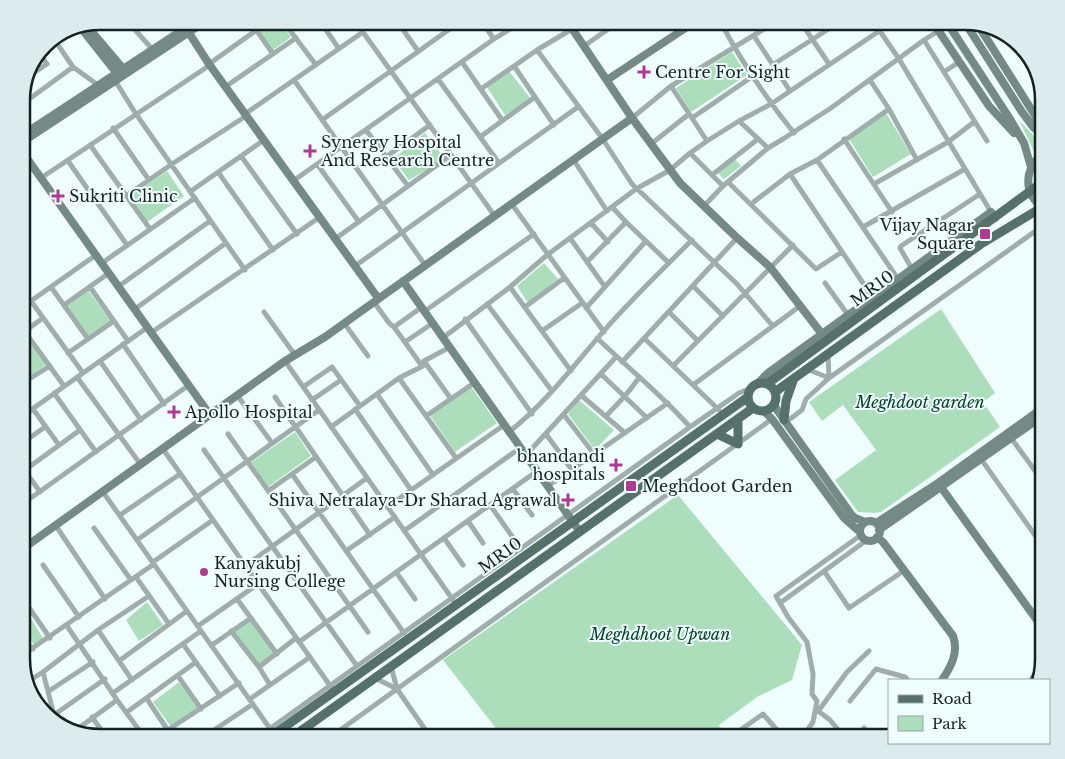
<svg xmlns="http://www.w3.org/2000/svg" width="1065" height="759" viewBox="0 0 1065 759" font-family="'Libre Baskerville',serif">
<rect width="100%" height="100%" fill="#effdff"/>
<!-- green -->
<path fill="#addebc" d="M273,21H279L291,37L273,50L260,31Z
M732,52L747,75L691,112L676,88Z
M509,71L531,99L505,115L487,87Z
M886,113L911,154L873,177L849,139Z
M1019,120L1044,147V151L1036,156Z
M425,133L445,159L409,180L393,159Z
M735,159L741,166L724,179L718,173Z
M167,171L184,196L147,222L130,196Z
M544,263L558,279L528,303L517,286Z
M88,290L112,322L86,337L63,308Z
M941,309L995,393L983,402L1000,427L881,512L874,513L858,512L835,480L876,450L843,405L822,421L809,402Z
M25,334L46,365L24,380L21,376V337Z
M470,385L497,423L455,452L429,414Z
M579,400L614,430L595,450L568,414Z
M295,432L311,456L268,487L251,462Z
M678,495L802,645L792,680L757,697L719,725L723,733L716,738H489L498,731L443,660Z
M21,602L44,640L36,646L21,633Z
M147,602L163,625L139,641L126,620Z
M250,619L274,654L258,665L232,631Z
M179,682L198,709L172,728L153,702Z"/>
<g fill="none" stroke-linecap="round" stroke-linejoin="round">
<!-- street -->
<path stroke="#a0aeab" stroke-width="5" d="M127,21L153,50
M250,21L273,54
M283,21L316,65
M320,21L339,49
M355,21L494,215
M397,21L418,51
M481,21L494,39
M720,21C741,61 766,98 794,133
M800,21L829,64
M873,21L899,59L991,212
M754,36L790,91
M924,40L987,141
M584,46L620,21
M537,50L602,138L632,184L737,284L772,325
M462,62L502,120
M209,64L269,21
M774,64L841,21
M514,66L554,125
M73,67L98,85
M944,72L959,62
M32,74L47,64L41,56
M114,79L136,114L245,270
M438,79L499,163
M294,80L425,265
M870,80L889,109L917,160
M671,86L707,141
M225,87L296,38
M481,89L537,50L572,29
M21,105L73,67L54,39
M245,114L363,32
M1044,116L1038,120L1044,127
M632,118L671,86L777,21
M692,118L753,76
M322,120L461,21
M739,121L768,148
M113,128L149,180
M366,130L408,186
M480,137L535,97
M844,139L892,212
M651,144L689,114
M90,145L150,229
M690,153L723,186
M241,156L297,234
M386,157L430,125
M573,159L607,211
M817,160L898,279
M68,161L127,245
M317,164L359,222
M218,172L273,250
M790,174L873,298
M712,175L758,139
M41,178L210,65
M293,181L494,39L523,21
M728,182L816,269L842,252
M874,184L948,142L974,122
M191,191L264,140
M126,196L172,164L246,116
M511,203L604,332
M751,204L790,174L817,160L889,109
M704,206L723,186L768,148L783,139L831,108L924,40L948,25
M612,207L626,222L669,263
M591,223L608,242
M863,227L965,169
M570,238L605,287
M335,239L451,155
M587,262L626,222
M102,263L195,198
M355,266L578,107
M912,269L900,248L901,246L980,194
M825,283L848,315
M119,286L210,221
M693,286L723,316
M51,287L88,339
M90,287L128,341
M510,287L571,371
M31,301L83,373
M374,302L389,323L394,327
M487,304L552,391
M64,305L109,273
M422,307L394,327L422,366
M525,307L564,278
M21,308L96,255
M586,308L646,241
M135,309L226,243
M425,311L534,234
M264,312L295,355
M669,312L698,341
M465,319L532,414
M344,323L368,356
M542,331L582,303
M25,332L64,386
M152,332L320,217
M21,334L43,318
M444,337L510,287L547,255L636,189L670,170L690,153L707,141L739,121L771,104L894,21
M597,338C628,368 662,395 690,427
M645,339L719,410
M405,342L433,323
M123,344L164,404
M68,353L114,321
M100,361L141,420
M285,361L453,600
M424,361L451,399
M622,362L737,238
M673,366L793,245
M807,369L829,378L828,354
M601,374L647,418
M77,377L141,465
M399,378L456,458
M21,384L50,366
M693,385L800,306
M303,387L332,367L360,406
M54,393L96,452
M377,394L433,475
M237,395L272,443
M582,396L625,433
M275,397L370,535
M312,400L341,380
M33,409L59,445
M355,409L411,490
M564,415L594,454
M426,416L474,383
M606,416L625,396L639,378
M21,417L148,327
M786,422L802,410L806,399L829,378L1044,225
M331,427L399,378L423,366L424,361L450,347
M509,432C543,405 568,373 596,340C625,305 660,272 692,240
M228,434L368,632
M546,434L572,470
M1011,438L1044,483
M21,444L45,427
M163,449L331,687
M204,450L357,666
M526,455L616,357
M981,459L1044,548
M21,465L40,492
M25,470L80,430
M292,474L404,633
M548,486L668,403
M513,489L532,515
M268,491L316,457
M103,492L271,730
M21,505L189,385
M490,505L521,549
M387,507L504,425
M120,515L180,474
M468,521L483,543
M56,526L105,599
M94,528L131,580
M404,531L520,448
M444,538L463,565
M137,540L319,410
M346,551L395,517
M153,562L213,520
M43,565L79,617
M245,566L367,478
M824,571L849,608L905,570
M396,572L415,599
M136,577L169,624
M21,596L50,638
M237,599L277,654
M780,603L867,540
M67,626L117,700L145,738
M198,626L258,584
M98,630L132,680
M231,631L259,667L270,685
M21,638L33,649
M299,642L537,471
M183,644L220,696
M212,645L251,618
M21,656L154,564
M119,661L187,611
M391,666L397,689L431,738
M259,667L296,638
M43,672L56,723
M178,676L201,709
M375,678L397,689
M27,682L43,672L98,630L149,596
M49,691L93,662
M113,693L201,631
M147,699L173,738
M250,699L310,657
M850,701L876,669L905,677L908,680
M817,710L830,720L845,738
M819,710L847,672L869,651
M127,712L196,662
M54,715L105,679
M92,717L107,738
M864,728L873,738
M76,730L117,700
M168,730L239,683
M202,738L253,704
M257,738L690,427L739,393L751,388
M329,738L772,419
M729,738L763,714L784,738
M802,738L813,722L817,701L812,694L813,674L807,642L788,617L776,596L861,535"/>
<!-- secondary -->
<path stroke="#758a85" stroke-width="8" d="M567,21L632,118L680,183L734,235L770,267L822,334
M932,21L989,106L1014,133
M946,21L1010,119L1024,143L1031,167
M964,21L1022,112L1034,128L1044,136
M978,25L1038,120L1032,124
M87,26L126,72
M81,28L119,76
M189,33L209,64L378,298
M607,80L696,21
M21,136L196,21
M21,143L206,21
M21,150L210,415
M1044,154C1023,167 1023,196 1044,208
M403,281L580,532
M758,383L768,373L991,212L995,218
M774,403L777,410L851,514L855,518L865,522
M764,411L772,419L844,518L860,532
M938,483L1044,630
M860 531a10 10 0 1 1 20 0a10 10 0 1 1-20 0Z
M876,523L938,483L1044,407
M879,530L1044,415
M877,537L883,542L953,636C959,652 951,667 942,680
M21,550L285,361L325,337L632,118
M1033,680L1042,664"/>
<!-- primary -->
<path stroke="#56706a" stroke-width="9" d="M748 397a14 14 0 1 1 28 0a14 14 0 1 1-28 0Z
M767,384L1044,181
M775,392L981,244L1044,206
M784,420L786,401L793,381
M717,434L738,444V419
M269,738L748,397
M291,738L753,408"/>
</g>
<!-- markers -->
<g fill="#af3a92" stroke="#effdff" stroke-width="2">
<path d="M641.5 64.5h5v5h5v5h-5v5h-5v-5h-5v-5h5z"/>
<path d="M307.5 143.5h5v5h5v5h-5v5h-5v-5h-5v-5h5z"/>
<path d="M55.5 188.5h5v5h5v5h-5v5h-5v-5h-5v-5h5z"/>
<rect x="979" y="228" width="12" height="12" rx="2.5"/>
<path d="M171.5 404.5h5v5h5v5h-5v5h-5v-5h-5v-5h5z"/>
<path d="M613.5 457.5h5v5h5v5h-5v5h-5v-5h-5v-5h5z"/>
<rect x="625" y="480" width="12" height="12" rx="2.5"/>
<path d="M565.5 492.5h5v5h5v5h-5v5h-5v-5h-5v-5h5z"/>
<circle cx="204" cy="572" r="5"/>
</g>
<g text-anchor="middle" stroke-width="4" stroke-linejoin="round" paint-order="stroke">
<!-- poi labels -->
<g font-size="16" fill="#152224" stroke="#effdff" text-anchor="start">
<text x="655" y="78">Centre For Sight</text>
<text x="321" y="148">Synergy Hospital<tspan x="321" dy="18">And Research Centre</tspan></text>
<text x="69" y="202">Sukriti Clinic</text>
<text x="974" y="231" text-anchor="end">Vijay Nagar<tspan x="974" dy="18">Square</tspan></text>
<text x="185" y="418">Apollo Hospital</text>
<text x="605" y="462" text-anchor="end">bhandandi<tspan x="605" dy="18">hospitals</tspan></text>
<text x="642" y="492">Meghdoot Garden</text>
<text x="557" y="506" text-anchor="end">Shiva Netralaya-Dr Sharad Agrawal</text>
<text x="214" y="569">Kanyakubj<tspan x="214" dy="18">Nursing College</tspan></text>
</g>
<!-- street labels -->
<g font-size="16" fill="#152224" stroke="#effdff">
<text transform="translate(872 288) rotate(-36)" y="6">MR10</text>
<text transform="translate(500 555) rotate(-36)" y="6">MR10</text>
</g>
<!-- park labels -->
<g font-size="16" font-style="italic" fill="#004423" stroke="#effdff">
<text x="920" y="408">Meghdoot garden</text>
<text x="660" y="640">Meghdhoot Upwan</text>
</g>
</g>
<!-- crop -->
<path d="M0 0H1065V759H0ZM100 30H965A70 70 0 0 1 1035 100V659A70 70 0 0 1 965 729H100A70 70 0 0 1 30 659V100A70 70 0 0 1 100 30Z" fill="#deebed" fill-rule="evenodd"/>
<path fill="none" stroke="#152224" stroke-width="2.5" d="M100 30H965A70 70 0 0 1 1035 100V659A70 70 0 0 1 965 729H100A70 70 0 0 1 30 659V100A70 70 0 0 1 100 30Z"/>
<!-- legend -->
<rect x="888" y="679" width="162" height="65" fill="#effdff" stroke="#98a5a7"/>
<rect x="898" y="695" width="25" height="8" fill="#56706a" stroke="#98a5a7"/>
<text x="932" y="704" font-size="15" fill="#152224">Road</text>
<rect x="898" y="716" width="25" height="15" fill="#addebc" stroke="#98a5a7"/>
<text x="932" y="729" font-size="15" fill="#152224">Park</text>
</svg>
